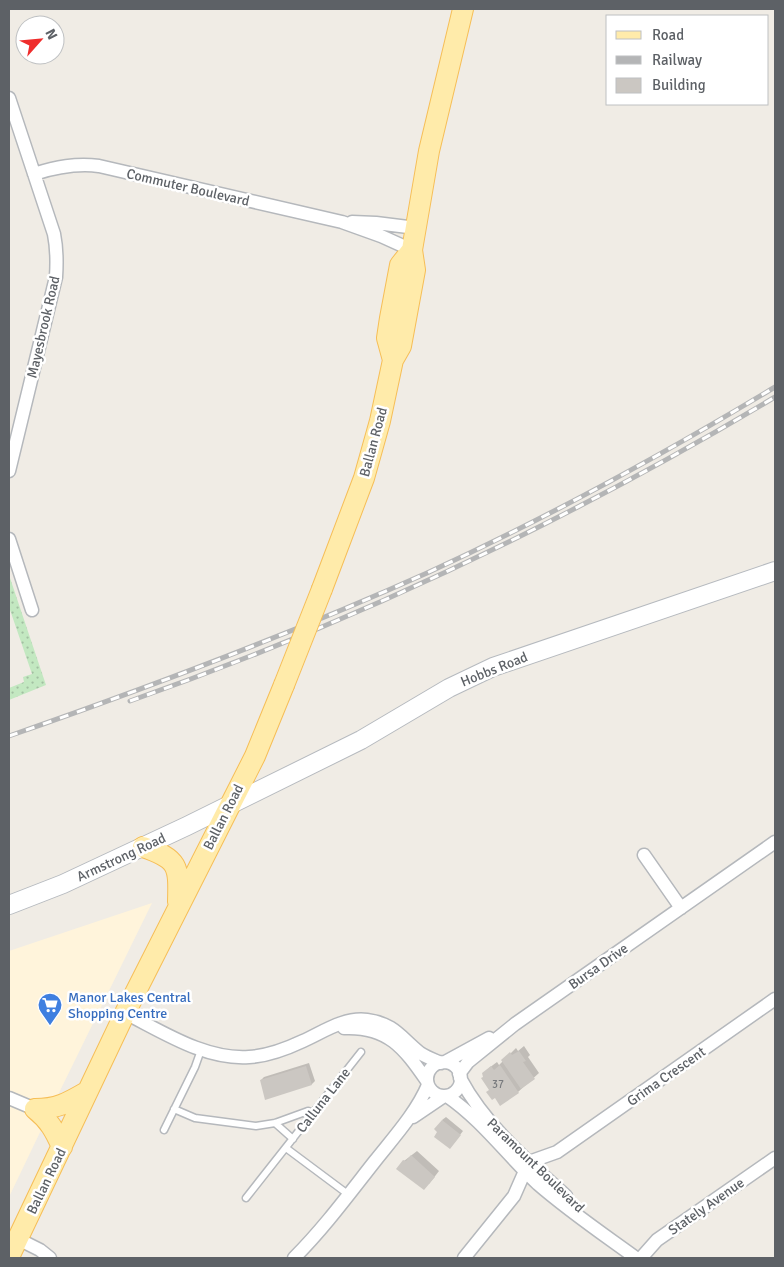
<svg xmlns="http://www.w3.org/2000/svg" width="784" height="1267" viewBox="0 0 784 1267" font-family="Signika,sans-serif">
<defs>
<pattern id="grass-dots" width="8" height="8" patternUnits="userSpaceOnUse" patternTransform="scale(1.25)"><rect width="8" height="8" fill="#c3e8c1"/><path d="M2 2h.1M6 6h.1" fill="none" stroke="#a2bfa1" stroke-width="1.8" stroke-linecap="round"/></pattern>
</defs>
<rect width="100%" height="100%" fill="#f0ece5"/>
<!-- commercial -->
<path fill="#fff4db" d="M152,903L55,1101L9,1197V951Z"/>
<!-- grass -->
<path fill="url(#grass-dots)" d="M9,575L46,685L9,700V688L24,682L23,677L32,674L9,607Z"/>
<!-- shadow -->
<path fill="#0003" d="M524,1046L530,1055L528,1057L539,1073L518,1092L491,1090L489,1068L497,1062L499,1065L516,1048L518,1051Z
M309,1063L315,1081L312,1084L266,1098L261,1080L264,1077Z
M446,1117L463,1131L453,1144L442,1120Z
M417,1151L439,1171L429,1184L404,1161Z"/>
<!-- building -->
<path fill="#cbc7c2" d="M519,1051L526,1061L523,1062L535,1079L521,1089L501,1060L510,1052L512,1055Z
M500,1065L519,1093L500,1106L495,1098L492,1100L486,1092L489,1090L481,1078L483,1077L482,1073L491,1066L494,1070Z
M306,1066L312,1085L265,1100L260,1080Z
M442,1120L461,1135L450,1149L434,1137L437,1132L434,1129Z
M411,1155L435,1177L424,1190L396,1169L403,1160L406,1161Z"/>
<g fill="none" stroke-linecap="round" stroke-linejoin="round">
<defs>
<path id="lane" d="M174,1109L195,1118L256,1126L275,1123L308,1111L313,1113
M275,1123L293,1139
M164,1130L195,1067L201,1050
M286,1148L349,1195
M246,1198L361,1052"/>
<path id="street" d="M9,98L54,234C57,249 57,262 56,277L9,471
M34,174C56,167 76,163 99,166L342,222L381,236L412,250
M352,222L376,223L416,228
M9,539L32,610
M644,855L681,908
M125,1013C163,1032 205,1060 249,1057C268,1056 286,1049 303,1041C323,1032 344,1017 367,1020C395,1024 400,1037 420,1053C426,1057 434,1060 441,1063
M344,1028C388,1026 404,1048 427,1081
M445,1062L489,1038
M427 1079a17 17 0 1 1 34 0a17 17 0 1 1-34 0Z
M459,1074L468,1062L515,1024L775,842
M460,1078C485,1125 527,1161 566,1196
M447,1096C482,1120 507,1155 538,1184C569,1211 603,1234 636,1258
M9,1098L35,1109
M413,1117L444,1096
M529,1162L557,1152L775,999
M18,1239L40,1250L50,1258
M294,1258C324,1228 349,1194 375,1161C394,1137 416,1113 428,1085
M464,1258L514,1196L525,1171
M641,1258L657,1240L775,1158"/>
<path id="secondary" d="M9,905L63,884L187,826L361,740L449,688L493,667L775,571"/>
<path id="primary" d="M393,360L387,338L390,318L400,265L412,250
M322,589L364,478L380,421L393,360L401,346L415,270L412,250L429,151L463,9
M143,847C179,859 179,866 178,902
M35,1109C58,1109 69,1102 88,1091
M35,1109C49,1120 55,1131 62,1147
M9,1257L125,1013L255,756L284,685"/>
</defs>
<!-- lane casing -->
<use href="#lane" stroke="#b5b8bc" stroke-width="9"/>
<!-- street casing -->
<use href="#street" stroke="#b5b8bc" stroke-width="15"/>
<!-- secondary casing -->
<use href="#secondary" stroke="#b6babf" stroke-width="20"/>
<!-- primary casing -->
<use href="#primary" stroke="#f6be57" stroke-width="22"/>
<!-- lane -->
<use href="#lane" stroke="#fff" stroke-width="6"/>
<!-- street -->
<use href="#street" stroke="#fff" stroke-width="12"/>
<!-- secondary -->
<use href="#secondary" stroke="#fff" stroke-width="18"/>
<!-- primary -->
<use href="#primary" stroke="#ffebaa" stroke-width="20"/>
<defs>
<path id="rail" d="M130,701C355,622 571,519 775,397
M9,736C150,687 291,634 427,573C547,518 662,455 775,387"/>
</defs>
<!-- rail casing -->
<use href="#rail" stroke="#b4b5b6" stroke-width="5"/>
<!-- rail -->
<use href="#rail" stroke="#fff" stroke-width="3" stroke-dasharray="9" stroke-linecap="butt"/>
<defs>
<path id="primary-bridge" d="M284,685L322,589"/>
</defs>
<!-- primary-bridge casing -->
<use href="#primary-bridge" stroke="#f6be57" stroke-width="22" stroke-linecap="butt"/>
<!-- primary-bridge -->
<use href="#primary-bridge" stroke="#ffebaa" stroke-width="20"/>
</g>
<!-- icons -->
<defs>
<symbol id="supermarket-pin" viewBox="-11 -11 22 30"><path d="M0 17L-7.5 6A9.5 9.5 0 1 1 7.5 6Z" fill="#3f7fe0" stroke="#fff"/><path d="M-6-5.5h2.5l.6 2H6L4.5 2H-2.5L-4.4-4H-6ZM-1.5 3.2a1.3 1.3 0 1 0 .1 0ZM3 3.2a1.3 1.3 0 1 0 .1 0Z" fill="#fff"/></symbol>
</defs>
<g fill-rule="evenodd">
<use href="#supermarket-pin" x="36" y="991" width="28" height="38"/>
</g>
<g text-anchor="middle" stroke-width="5" stroke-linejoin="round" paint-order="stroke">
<!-- number labels -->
<g font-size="11" fill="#787a7d">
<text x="498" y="1088">37</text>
</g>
<!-- street labels -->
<g font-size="14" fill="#5d6166" stroke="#fff">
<text transform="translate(188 187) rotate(13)" y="5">Commuter Boulevard</text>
<text transform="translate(43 327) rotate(-77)" y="5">Mayesbrook Road</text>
<text transform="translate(373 442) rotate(-75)" y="5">Ballan Road</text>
<text transform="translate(494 669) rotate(-22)" y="5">Hobbs Road</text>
<text transform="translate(223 817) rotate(-63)" y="5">Ballan Road</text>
<text transform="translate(121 857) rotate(-25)" y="5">Armstrong Road</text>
<text transform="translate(598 966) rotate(-35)" y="5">Bursa Drive</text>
<text transform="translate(666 1076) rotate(-35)" y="5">Grima Crescent</text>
<text transform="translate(323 1100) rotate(-52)" y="5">Calluna Lane</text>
<text transform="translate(536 1165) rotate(44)" y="5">Paramount Boulevard</text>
<text transform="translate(46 1181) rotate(-64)" y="5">Ballan Road</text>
<text transform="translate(706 1206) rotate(-35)" y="5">Stately Avenue</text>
</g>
<!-- shop labels -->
<g font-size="14" fill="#366cbe" stroke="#fff" text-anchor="start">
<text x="68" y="1002">Manor Lakes Central<tspan x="68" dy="16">Shopping Centre</tspan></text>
</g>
</g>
<!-- border -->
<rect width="784" height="1267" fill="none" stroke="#5d6166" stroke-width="20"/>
<!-- legend -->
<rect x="606" y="15" width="162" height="90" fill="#ffffff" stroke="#bec0c2"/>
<rect x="616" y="31" width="25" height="8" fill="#ffebaa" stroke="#bec0c2"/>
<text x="652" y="40" font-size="15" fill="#5d6166">Road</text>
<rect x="616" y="56" width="25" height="8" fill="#b4b5b6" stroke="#bec0c2"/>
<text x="652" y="65" font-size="15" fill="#5d6166">Railway</text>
<rect x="616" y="78" width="25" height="15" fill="#cbc7c2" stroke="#bec0c2"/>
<text x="652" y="90" font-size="15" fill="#5d6166">Building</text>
<!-- north arrow -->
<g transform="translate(40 40) rotate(63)"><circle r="24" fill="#ffffff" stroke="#bec0c2"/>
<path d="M0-4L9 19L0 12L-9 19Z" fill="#ef2d2c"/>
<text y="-8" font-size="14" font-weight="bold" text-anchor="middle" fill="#5d6166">N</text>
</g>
</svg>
